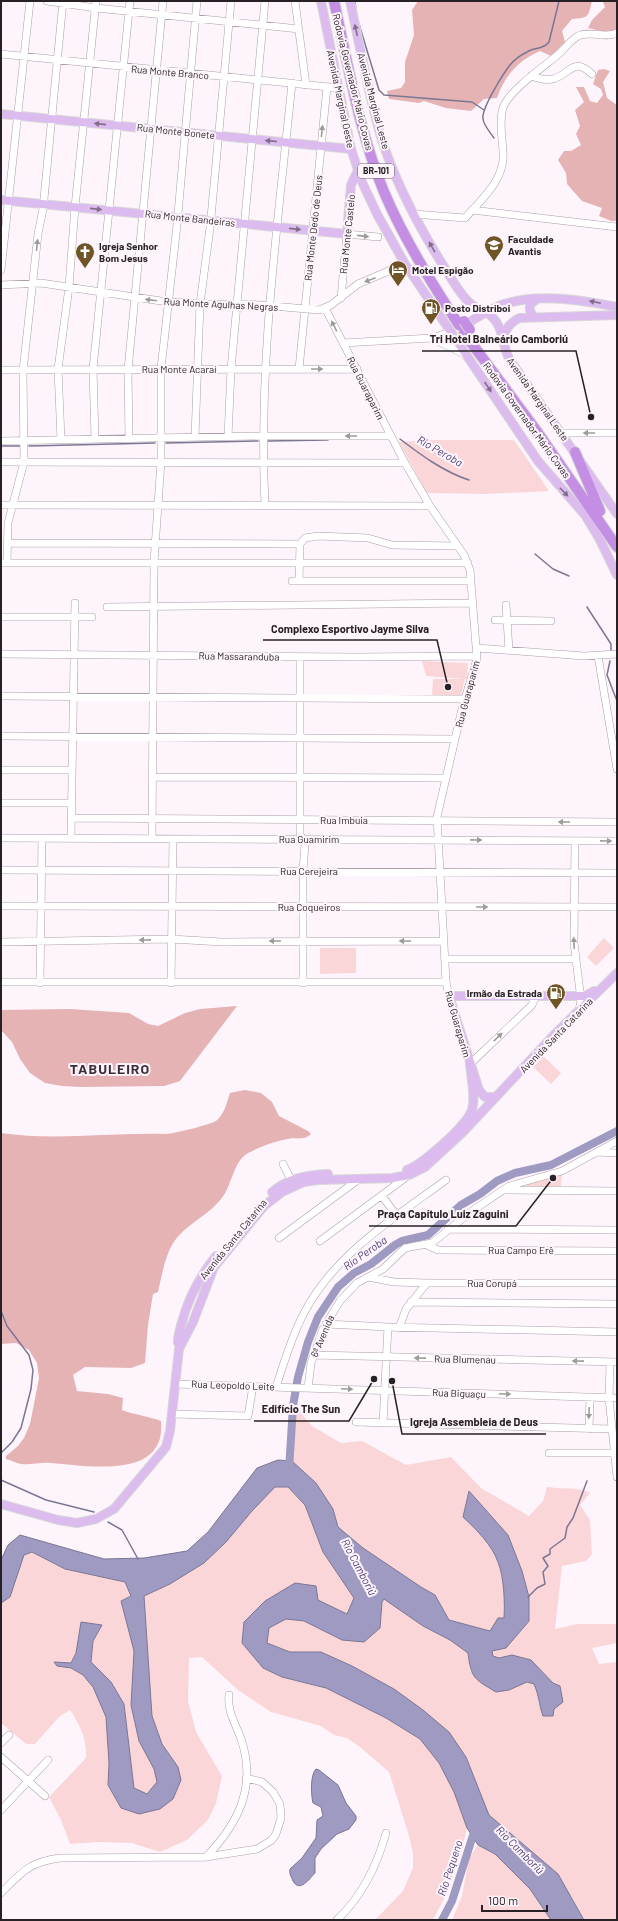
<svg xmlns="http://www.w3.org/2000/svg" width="618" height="1921" viewBox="0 0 618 1921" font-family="Barlow,sans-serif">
<rect width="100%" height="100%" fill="#fef5fc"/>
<!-- green -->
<path fill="#fbd6d8" d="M431,440H514L549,491L485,494L427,493L399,442Z
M422,661L468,663L467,679H465L461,695H432L433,679H464L426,676Z
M604,938L614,948L596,966L587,957Z
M320,948H356V973L320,974Z
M541,1054L561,1073L551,1084L531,1065Z
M562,1174L561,1186H527L526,1182Z
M296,1407L312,1426L341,1443L362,1441L406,1465L451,1457L481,1488L529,1516L543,1501L547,1487C560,1489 580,1487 590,1493L580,1505L590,1520L592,1554L586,1561L562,1566L555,1629L577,1624H617V1643L592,1648L599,1664L617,1662V1920H584L572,1897L526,1846L489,1815L466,1757L449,1732L423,1710L394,1689L352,1666L321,1652H290L267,1643L269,1628L286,1619L304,1621L342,1640L380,1628L382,1602L384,1598L423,1626L450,1640L468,1653L470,1671L509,1690L527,1682L534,1684L538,1695V1702L554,1709L560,1686L553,1683L531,1660L512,1655L499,1658L493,1656L492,1651L529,1597L522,1571L508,1535L469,1491L463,1517C476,1529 492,1545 498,1562C504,1578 505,1602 504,1618H498L490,1631L449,1620L435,1595L421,1587L363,1548L338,1527L333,1509L316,1483L292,1461L295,1452L290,1448Z
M275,1487H289L305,1505L323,1552L355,1598L348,1614L318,1600L295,1583L285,1590L242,1643L263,1668L282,1677L326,1688L386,1718L420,1739L439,1763L454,1792L467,1828L461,1853L447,1890L448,1891L433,1920H375L403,1891L413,1868V1853L409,1836L389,1772L360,1747L347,1738L334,1735L321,1726L271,1712L238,1690L202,1657L189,1658L188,1701L196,1732L222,1776L216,1803L208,1820L187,1840L160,1852L132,1843L96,1842L70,1844L61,1820L49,1797L86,1758C87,1739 80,1725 70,1710L60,1716L35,1744H26L1,1723V1603L10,1597L24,1555L32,1552L65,1569L125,1582L131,1596L121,1601L134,1651L131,1705L139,1741L154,1769L157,1782L147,1794L134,1788L124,1704L111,1682L91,1662L93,1641L80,1639L76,1653L71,1663L55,1662L57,1666L71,1668L83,1675L93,1687L106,1717L109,1763L108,1785L139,1814L178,1767L162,1744L152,1716L144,1596L170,1584L204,1563Z
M478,1845L495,1854L530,1889L551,1920H452L462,1896L469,1858Z"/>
<!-- forest -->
<path fill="#e6b3b5" d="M418,1H592C588,17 589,18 572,19L562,31L565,42L551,56L540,51C518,61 505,75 497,98L484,99L471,111L446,108L424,101L419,103L389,99L387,91L401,88L405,82V62L414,35L412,10Z
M596,1H617V29L609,33L588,28L592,20L605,7L603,2Z
M604,69L610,71L603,82L607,98L617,105V221H611L599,216L602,208L582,201L567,184L566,173L558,160L564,151H571L581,145L576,134L580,126L575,110L584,102L576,87H584L590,101L597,103L603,95L601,89L593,84L598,70Z
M237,1006L180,1081L164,1086L80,1087L62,1086L45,1083L30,1073L20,1059L12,1042L1,1030V1010L70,1009L129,1013L148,1024L158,1026L185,1013L200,1009Z
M245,1090L261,1093L272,1102L279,1116L308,1131L311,1134C304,1141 297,1137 288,1139C275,1141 260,1147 248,1153C234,1161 232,1183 224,1195C210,1216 184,1224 172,1245C165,1257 161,1279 158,1292L153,1294L148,1325L145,1363L131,1368L85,1367L73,1375L77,1391L108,1394L123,1398L122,1410C135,1415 148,1416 161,1421C167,1480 88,1466 51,1463C41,1462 31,1465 21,1464C16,1463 10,1460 6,1459V1456L18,1446L24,1438L30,1424L39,1378L37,1363L29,1350L16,1343L1,1344V1133C56,1141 112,1132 167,1134C176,1133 209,1125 216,1121C224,1115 227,1102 230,1093Z"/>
<!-- water -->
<path fill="#9f9ac2" stroke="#7b7693" d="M278,1460L292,1461L316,1483L333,1509L338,1527L363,1548L421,1587L435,1595L449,1620L490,1631L498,1618H504C505,1602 504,1577 498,1562C492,1545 476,1529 463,1517L469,1491L508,1535L522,1571L529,1597V1621L506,1648L492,1651L493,1656L499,1658L512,1655L531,1660L553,1683L560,1686L563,1702L554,1709L553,1716H543C539,1705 539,1695 534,1684L527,1682L509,1690L496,1692C474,1679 471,1678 468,1653L450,1640L423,1626L384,1599L382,1602L380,1628L364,1642L342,1640L304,1621L286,1619L269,1628L267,1643L290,1652H321L352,1666L394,1689L423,1710L449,1732L466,1757L489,1815L558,1874L584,1920H551L530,1889L495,1854L478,1845L467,1828L454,1792L439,1763L420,1739L386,1718L326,1688L282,1677L263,1668L242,1643L244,1622L265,1601L295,1583L316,1586L318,1600L347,1614L354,1598L323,1552L305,1505L288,1487H275L252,1511L226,1542L204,1563L170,1584L144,1596L152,1716L162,1744L178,1767L181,1780L173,1799L160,1809L139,1814L121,1808L108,1785L109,1763L106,1717L93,1687L83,1675L71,1668L57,1666L54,1662L71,1663L76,1653L81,1622L102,1625L93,1641L91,1662L111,1682L124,1704L134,1788L147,1794L157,1782L154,1769L139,1741L131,1705L134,1651L121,1601L131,1596L125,1582L65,1569L32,1552L24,1555L10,1597L1,1603V1560L8,1545L20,1535L104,1559L144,1558L187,1551L208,1532L257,1468Z
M316,1769L319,1770L338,1785L346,1803L356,1816V1820L349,1829L337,1834L321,1849L315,1858V1873C309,1879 300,1893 293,1881C291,1876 289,1874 290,1869L302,1858L316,1838L317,1820L323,1816L321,1807L313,1803C311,1795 310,1775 316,1769Z"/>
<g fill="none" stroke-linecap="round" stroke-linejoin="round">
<!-- stream -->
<path stroke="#7b7693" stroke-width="1.5" d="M355,1L356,11
M359,24L379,90L384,95L472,102L484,110
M494,138C490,132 484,126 483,119C481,109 503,74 510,65C514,60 521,55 527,52C534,47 543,50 549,42L559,1
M400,439C421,455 444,472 469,480
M268,441L328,440
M166,443L258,441
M1,446H21
M29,446L155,443
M535,554L553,569L569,576
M587,607L611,644V651
M610,661L607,675L617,701
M1,1311L7,1326L29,1355L33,1370L31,1389L21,1428L12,1442L1,1453
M1,1480L46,1500L94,1512
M108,1522L122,1530L138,1559
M528,1597L537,1588L545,1584L543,1572L548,1566L543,1558L550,1554V1549L565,1538L567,1527L573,1518L587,1481"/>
<!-- river -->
<path stroke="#9f9ac2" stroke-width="8" d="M289,1470L293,1406L298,1377L308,1342L318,1317L338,1287L354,1273L371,1264L395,1245L402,1241L428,1235L461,1205L480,1194L497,1181L515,1173L551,1165L617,1131
M442,1920L452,1901L475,1829"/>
<defs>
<path id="minor" d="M47,1L96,8L299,29
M295,1L306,85
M1,54L339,88
M531,76C538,78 546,81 553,79C571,74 573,56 592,74
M472,210L617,227
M414,214L465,218C482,199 506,179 503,151C502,137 499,121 503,108C509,90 545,66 560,53C566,47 571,40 578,36C590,30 605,39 617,33
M1,270L30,1
M1,285L41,283L161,301L200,304H249L319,310L331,305L358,284L405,264
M341,298L347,234L378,237
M325,308L405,463L430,506L464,555L470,570L477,659L462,709L437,817L446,982L449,996
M432,338L466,355
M343,343L432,338L451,332
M299,369L327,87
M1,370L357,369
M561,433H617
M195,437L200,304L210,228L231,1
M228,437L231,369L265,1
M61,439L58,369L69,287L75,207L96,1
M95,439L93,369L130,1
M129,439L128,370L163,1
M1,441L262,436H390
M1,462L405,463
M1,505L430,506
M265,505C258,364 278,223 292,83
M7,543L300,544
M300,544L305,538L318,536L368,538L392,545L457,546
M1,563H468
M7,563L8,523L24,462L23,371L38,234L43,209L63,1
M292,581H470
M299,581L300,544
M506,605L509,650
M107,607L472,603
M1,617H92
M495,620L551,621
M477,648L584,656L617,654
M1,654L357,657L477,656
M598,656L617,769
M300,657V834L305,845L303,870V983
M1,696L464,699
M1,736L455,739
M1,770H72
M153,777L445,778
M1,803H71
M71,818L617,822
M1,838L617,841
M71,838L75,603
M152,839L154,562L161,462V369L177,225L197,1
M575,841L574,943L581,1000L579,1011
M1,870L617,873
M1,906L617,907
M1,942L171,939L222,942L444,941
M445,959H575
M1,982H446
M40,983L42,838
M171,983L173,839
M470,1064L532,1005L536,996
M597,1152L617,1153
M283,1164L291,1180
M505,1190L617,1191
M382,1196L397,1216
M448,1229L617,1230
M279,1238L359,1179
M320,1241L409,1175
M427,1245L438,1250L617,1251
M368,1277L394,1282L427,1283H617
M411,1302L617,1304
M326,1324L388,1327L617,1332
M399,1328L406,1309L427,1283
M313,1355L617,1362
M610,1362L609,1398L617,1477
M175,1384L617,1398
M276,1387C284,1363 291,1338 303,1315C333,1255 394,1218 446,1180
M308,1388L311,1363L323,1329L340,1301L357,1283L383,1269L405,1248L432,1243L472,1211L509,1186L562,1171L617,1141
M172,1414L248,1416L253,1386
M356,1422L612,1429
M383,1423L388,1327
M589,1429L590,1397
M549,1453H617
M1,1743L9,1735
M1,1757L45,1796
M1,1810L48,1760
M206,1857C239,1823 257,1786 241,1739C236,1724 227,1712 229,1695
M1,1893C22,1872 29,1862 60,1858L206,1857L257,1849L272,1840L276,1834L281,1818L280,1804L273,1792L262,1782L246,1778
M337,1920C362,1896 377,1866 386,1833"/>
<path id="major" d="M321,1L351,149L362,182L377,214L405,264L538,461L585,515L600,540L617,575
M350,1C360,46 368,93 381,137C396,185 421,231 448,273C454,283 462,297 471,304C481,313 488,309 497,323C504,335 503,349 510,360L617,514
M1,114L351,149
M1,200L347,234L351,185L358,170
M534,317C528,310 528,304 536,300
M461,327C475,319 489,309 504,304C540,293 581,300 617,307
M503,338C505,329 510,323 519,318L617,315
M495,1097H485L479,1090L449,996H585L594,991
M407,1170C423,1164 466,1126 472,1110C476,1097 471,1078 470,1064
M272,1192C289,1178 307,1175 328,1174
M178,1343C177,1337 180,1331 181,1325C188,1299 199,1277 216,1256
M1,1504L58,1520L77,1523L96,1519L114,1509L166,1447L170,1431L179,1349L193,1322L214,1267L264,1206L282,1192L304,1182L318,1180L392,1178L409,1175L425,1167L463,1132L555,1034L617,973"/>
<path id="highway" d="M334,1C348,65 359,131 384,192C404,239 431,282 459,325
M464,333L536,430L617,547
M575,452L600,511"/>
</defs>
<!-- minor casing -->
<use href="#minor" stroke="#ac9ea9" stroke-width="8"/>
<!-- major casing -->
<use href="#major" stroke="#d8d7d8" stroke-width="10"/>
<!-- highway casing -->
<use href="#highway" stroke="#d8d7d8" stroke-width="12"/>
<!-- minor -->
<use href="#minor" stroke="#fff" stroke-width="7"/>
<!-- major -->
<use href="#major" stroke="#dcbbef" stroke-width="8"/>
<!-- highway -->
<use href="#highway" stroke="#c48ee4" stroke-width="10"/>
<defs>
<path id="highway-bridge" d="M464,321L470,330"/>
</defs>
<!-- highway-bridge casing -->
<use href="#highway-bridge" stroke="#d8d7d8" stroke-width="12" stroke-linecap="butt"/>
<!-- highway-bridge -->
<use href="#highway-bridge" stroke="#c48ee4" stroke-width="10"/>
</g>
<!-- one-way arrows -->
<defs><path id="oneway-solid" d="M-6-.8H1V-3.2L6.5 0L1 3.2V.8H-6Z"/></defs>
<g fill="#826e8a">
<use href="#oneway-solid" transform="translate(356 30) rotate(-103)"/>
<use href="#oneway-solid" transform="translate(100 124) rotate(-174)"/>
<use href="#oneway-solid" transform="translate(271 141) rotate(-175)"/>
<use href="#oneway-solid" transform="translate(96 209) rotate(6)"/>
<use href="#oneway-solid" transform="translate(295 229) rotate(6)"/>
<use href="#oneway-solid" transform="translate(432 247) rotate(-120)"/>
<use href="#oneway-solid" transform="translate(595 302) rotate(-168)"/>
<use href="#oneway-solid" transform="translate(488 387) rotate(56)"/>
<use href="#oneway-solid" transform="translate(564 492) rotate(46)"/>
</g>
<g fill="#9e9b9d">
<use href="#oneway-solid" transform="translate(322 131) rotate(-84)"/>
<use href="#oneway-solid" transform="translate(363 236) rotate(6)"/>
<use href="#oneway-solid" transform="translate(37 245) rotate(-85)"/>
<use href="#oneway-solid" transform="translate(370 280) rotate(159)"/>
<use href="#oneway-solid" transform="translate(151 300) rotate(-173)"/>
<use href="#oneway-solid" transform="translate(334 326) rotate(-118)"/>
<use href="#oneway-solid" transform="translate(317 369)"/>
<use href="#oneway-solid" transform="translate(589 433) rotate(-180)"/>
<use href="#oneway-solid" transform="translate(351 436) rotate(180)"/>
<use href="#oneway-solid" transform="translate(564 822) rotate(-180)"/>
<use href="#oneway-solid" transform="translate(476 840) rotate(1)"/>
<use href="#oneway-solid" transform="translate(606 841) rotate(1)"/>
<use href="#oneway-solid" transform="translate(482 907)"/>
<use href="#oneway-solid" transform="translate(145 940) rotate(179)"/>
<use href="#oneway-solid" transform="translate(275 941) rotate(180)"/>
<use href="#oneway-solid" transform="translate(405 941) rotate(-180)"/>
<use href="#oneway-solid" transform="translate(574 943) rotate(-92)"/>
<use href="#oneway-solid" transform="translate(498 1037) rotate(-44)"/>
<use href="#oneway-solid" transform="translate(420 1358) rotate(-179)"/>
<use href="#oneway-solid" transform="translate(578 1361) rotate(-179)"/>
<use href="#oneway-solid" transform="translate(347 1389) rotate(2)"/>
<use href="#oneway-solid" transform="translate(505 1394) rotate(2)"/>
<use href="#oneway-solid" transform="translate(589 1413) rotate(92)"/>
</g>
<!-- icons -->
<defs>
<symbol id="university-pin" viewBox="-11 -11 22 30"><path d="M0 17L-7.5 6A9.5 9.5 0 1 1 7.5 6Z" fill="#6f5526" stroke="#fef5fc"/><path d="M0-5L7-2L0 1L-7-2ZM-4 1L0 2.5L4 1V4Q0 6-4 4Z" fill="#fff"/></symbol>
<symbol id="church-pin" viewBox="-11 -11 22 30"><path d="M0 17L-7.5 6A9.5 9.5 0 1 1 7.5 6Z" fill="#6f5526" stroke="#fef5fc"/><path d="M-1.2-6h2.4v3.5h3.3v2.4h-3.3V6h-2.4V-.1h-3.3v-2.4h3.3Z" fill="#fff"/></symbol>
<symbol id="hotel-pin" viewBox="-11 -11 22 30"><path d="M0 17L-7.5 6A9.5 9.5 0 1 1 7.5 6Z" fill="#6f5526" stroke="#fef5fc"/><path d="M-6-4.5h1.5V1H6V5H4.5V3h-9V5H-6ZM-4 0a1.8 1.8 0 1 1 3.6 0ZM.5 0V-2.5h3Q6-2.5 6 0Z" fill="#fff"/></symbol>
<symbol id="fuel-pin" viewBox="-11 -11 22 30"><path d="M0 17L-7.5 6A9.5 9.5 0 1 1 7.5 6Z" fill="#6f5526" stroke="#fef5fc"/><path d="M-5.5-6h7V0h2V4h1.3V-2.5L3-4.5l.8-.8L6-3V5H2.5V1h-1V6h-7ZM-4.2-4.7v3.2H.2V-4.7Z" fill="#fff"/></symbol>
</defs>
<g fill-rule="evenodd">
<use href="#university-pin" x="483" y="234" width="22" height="30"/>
<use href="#church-pin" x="74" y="241" width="22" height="30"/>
<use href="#hotel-pin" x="387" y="259" width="22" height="30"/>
<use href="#fuel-pin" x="420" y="297" width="22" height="30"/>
<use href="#fuel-pin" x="545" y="982" width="22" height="30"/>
</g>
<g text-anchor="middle" stroke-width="4" stroke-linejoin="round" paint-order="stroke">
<!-- shield labels -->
<rect fill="#fef5fc" stroke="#686166" stroke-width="1" x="358" y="164" width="36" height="14" rx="3"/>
<g font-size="9" font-weight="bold" fill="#272125">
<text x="376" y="174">BR-101</text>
</g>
<!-- street labels -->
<g font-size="10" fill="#272125" stroke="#fef5fc">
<text transform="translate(170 72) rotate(5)" y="4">Rua Monte Branco</text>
<text transform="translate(353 82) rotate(76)" y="4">Rodovia Governador Mário Covas</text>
<text transform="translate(341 99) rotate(78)" y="4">Avenida Marginal Oeste</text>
<text transform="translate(374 101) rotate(75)" y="4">Avenida Marginal Leste</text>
<text transform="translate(176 131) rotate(6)" y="4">Rua Monte Bonete</text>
<text transform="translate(190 218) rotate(6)" y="4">Rua Monte Bandeiras</text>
<text transform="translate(313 228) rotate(-84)" y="4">Rua Monte Dedo de Deus</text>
<text transform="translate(347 234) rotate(-84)" y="4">Rua Monte Castelo</text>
<text transform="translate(221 304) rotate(3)" y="4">Rua Monte Agulhas Negras</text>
<text x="179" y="373">Rua Monte Acaraí</text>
<text transform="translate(366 388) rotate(63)" y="4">Rua Guaraparim</text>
<text transform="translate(538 399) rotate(55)" y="4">Avenida Marginal Leste</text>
<text transform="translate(527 420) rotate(54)" y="4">Rodovia Governador Mário Covas</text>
<text transform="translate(239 656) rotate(1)" y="4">Rua Massaranduba</text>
<text transform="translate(467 694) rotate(-75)" y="4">Rua Guaraparim</text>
<text x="344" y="824">Rua Imbuia</text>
<text x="309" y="843">Rua Guamirim</text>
<text x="309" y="875">Rua Cerejeira</text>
<text x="309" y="911">Rua Coqueiros</text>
<text transform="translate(458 1024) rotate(74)" y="4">Rua Guaraparim</text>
<text transform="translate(556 1035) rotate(-46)" y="4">Avenida Santa Catarina</text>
<text transform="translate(233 1239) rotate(-51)" y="4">Avenida Santa Catarina</text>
<text x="521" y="1254">Rua Campo Erê</text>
<text x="492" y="1287">Rua Corupá</text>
<text transform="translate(322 1336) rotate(-67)" y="4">6ª Avenida</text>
<text transform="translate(465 1359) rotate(1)" y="4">Rua Blumenau</text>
<text transform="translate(233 1385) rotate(2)" y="4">Rua Leopoldo Leite</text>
<text transform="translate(459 1393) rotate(2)" y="4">Rua Biguaçu</text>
</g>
<!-- poi labels -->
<g font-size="10" font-weight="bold" fill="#272125" stroke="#fef5fc" text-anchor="start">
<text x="508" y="243">Faculdade<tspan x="508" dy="12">Avantis</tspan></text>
<text x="99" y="250">Igreja Senhor<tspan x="99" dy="12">Bom Jesus</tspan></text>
<text x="412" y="274">Motel Espigão</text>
<text x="445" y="312">Posto Distriboi</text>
<text x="542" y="997" text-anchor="end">Irmão da Estrada</text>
</g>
<!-- water labels -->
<g font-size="11" font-style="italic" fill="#493e74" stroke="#fef5fc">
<text transform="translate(440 451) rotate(30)" y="4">Rio Peroba</text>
<text transform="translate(365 1253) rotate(-35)" y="4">Rio Peroba</text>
<text transform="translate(359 1567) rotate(62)" y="4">Rio Camboriú</text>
<text transform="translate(520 1850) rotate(45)" y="4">Rio Camboriú</text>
<text transform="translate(450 1868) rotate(-72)" y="4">Rio Pequeno</text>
</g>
<!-- district labels -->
<g font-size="14" font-weight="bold" letter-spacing="1" fill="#3a2f38" stroke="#fef5fc">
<text x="110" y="1074">TABULEIRO</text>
</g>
</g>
<!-- callouts -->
<path fill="none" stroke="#272125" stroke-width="1.5" d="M591 417L576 351H422M448 687L437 640H263M553 1178L516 1226H369M374 1379L349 1421H254M392 1381L402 1434H546"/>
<g fill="#272125" stroke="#fef5fc" stroke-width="1.5">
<circle cx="591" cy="417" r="4"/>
<circle cx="448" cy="687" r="4"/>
<circle cx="553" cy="1178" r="4"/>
<circle cx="374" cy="1379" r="4"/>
<circle cx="392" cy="1381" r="4"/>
</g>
<g font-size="11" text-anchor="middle" font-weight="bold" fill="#272125" stroke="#fef5fc" stroke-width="4" stroke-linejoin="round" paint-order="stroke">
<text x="499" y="343">Tri Hotel Balneário Camboriú</text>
<text x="350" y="633">Complexo Esportivo Jayme Silva</text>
<text x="443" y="1218">Praça Capítulo Luiz Zaguini</text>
<text x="301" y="1413">Edifício The Sun</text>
<text x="474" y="1426">Igreja Assembleia de Deus</text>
</g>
<!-- border -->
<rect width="618" height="1921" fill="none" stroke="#272125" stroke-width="4"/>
<!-- scale -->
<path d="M482 1905v6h65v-6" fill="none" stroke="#272125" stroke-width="2"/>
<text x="488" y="1905" font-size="12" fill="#272125" stroke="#fef5fc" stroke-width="3" paint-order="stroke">100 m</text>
</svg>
